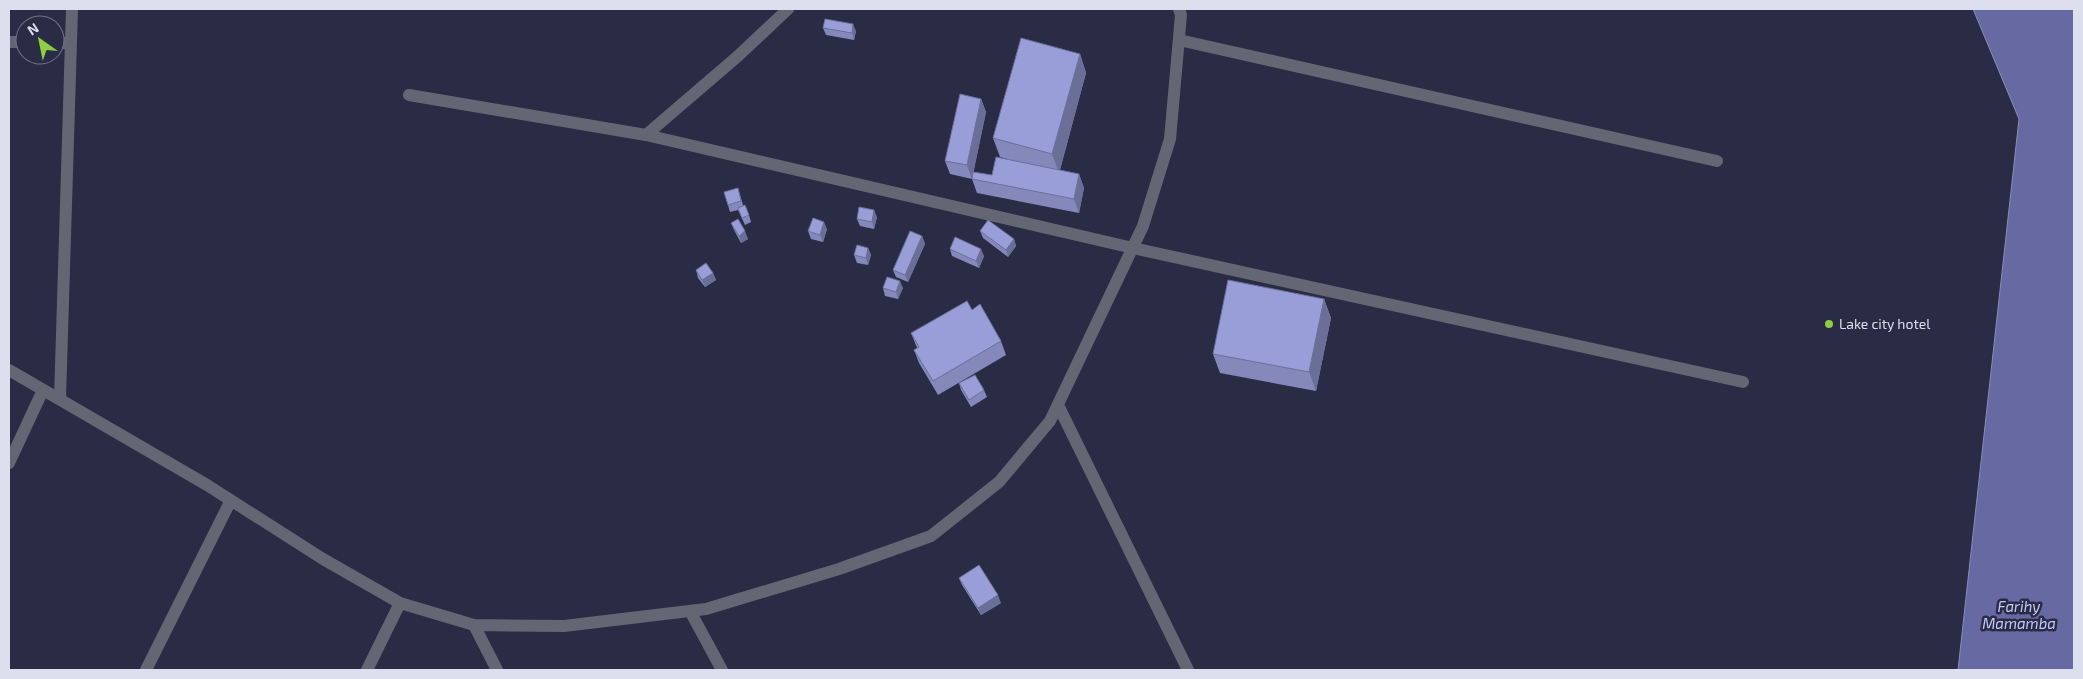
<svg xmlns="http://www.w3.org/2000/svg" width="2083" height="679" viewBox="0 0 2083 679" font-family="'Exo 2',sans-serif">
<rect width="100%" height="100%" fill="#2a2b45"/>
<!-- water -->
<path fill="#676aa2" stroke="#8a8db9" d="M1973,9H2074V670H1958L2019,119Z"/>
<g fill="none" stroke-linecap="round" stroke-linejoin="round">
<!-- minor -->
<path stroke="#656673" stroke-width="12" d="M1179,40L1717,161
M9,42H25
M55,43H71
M409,95L646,135L1133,248L1743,382
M646,135L738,56L788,9
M9,370L207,485L323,559L400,603L474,625L564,626L706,609L839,569L931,536L999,482L1050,421L1143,226L1170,139L1181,15L1179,9
M60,399L72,9
M1058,405L1188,670
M9,463L43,390
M690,611L722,670
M474,625L497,670
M146,670L231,500
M367,670L400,603"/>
</g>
<!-- wall -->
<path fill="#8488bb" d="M823,28L856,31L854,40L826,35Z
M1080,54L1086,73L1060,170L1079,174L1084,188L1079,213L977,193L972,179L992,175L1007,159L1000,157L993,138Z
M981,99L986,112L972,179L950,174L945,161Z
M738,188L743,205L749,215L751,222L745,225L738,210L730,212L724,192Z
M877,217L874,229L860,226L857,219Z
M731,223L748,239L741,243L734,230Z
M827,229L823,242L811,239L808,231Z
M980,231L1014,239L1016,246L1008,257L983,238Z
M922,236L925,244L908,282L896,277L893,270Z
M868,248L871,255L868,265L857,263L854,255Z
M950,249L984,256L979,268L952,256Z
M696,270L713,273L716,280L705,287L698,278Z
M883,288H903L898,299L885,296Z
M1324,299L1331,318L1316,391L1220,373L1213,354Z
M972,310L1001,341L1006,355L938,395L919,363L914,350L917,348L911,333Z
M959,383L984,390L987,397L971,407L961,390Z
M959,578L1001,603L981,615L962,585Z"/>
<!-- shaded-wall -->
<path fill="#6b6f98" d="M853,24L856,31L854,40L852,33Z
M1080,54L1086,73L1059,173L1052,154Z
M981,99L986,112L972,179L967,165Z
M1079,174L1084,188L1079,213L1074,199Z
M874,210L877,217L874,229L872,222Z
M824,222L827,229L823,242L820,235Z
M745,231L748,239L741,243L739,236Z
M922,236L925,244L908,282L905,275Z
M1014,239L1016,246L1008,257L1006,250Z
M868,248L871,255L868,265L866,258Z
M981,249L984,256L979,268L976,261Z
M713,273L716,280L705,287L702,280Z
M900,281L903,288L898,299L896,292Z
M1324,299L1331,318L1316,391L1309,372Z
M998,595L1001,603L981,615L978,608Z"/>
<!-- building -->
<path fill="#999ed9" stroke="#6b6f98" d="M825,19L853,24L852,33L823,28Z
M1021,38L1080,54L1052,154L993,138Z
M960,94L981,99L967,165L945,161Z
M996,157L1079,174L1074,199L972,179L973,172L992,175Z
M738,188L741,201L728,205L724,192Z
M745,205L749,215L742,218L738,208Z
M859,207L874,210L872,222L857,219Z
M813,218L824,222L820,235L808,231Z
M738,219L745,231L739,236L731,223Z
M988,220L1014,239L1006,250L980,231Z
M910,231L922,236L905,275L893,270Z
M955,237L981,249L976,261L950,249Z
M857,245L868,248L866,258L854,255Z
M706,263L713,273L702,280L696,270Z
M887,277L900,281L896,292L883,288Z
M1228,280L1324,299L1309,372L1213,354Z
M967,301L972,310L980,304L1001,341L933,381L914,350L919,347L911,333Z
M975,375L984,390L969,400L959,383Z
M979,565L998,595L978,608L959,578Z"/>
<!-- markers -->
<circle fill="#8fcd42" stroke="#2a2b45" stroke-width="2" cx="1829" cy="324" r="5"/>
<g text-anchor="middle" stroke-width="5" stroke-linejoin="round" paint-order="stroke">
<!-- poi labels -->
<g font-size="14" fill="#dddfef" stroke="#2a2b45" text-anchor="start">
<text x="1839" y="329">Lake city hotel</text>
</g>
<!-- water labels -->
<g font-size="15" font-style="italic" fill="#c3c8fa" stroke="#2a2b45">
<text x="2019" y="612">Farihy<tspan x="2019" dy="17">Mamamba</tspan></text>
</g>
</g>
<!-- border -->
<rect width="2083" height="679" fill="none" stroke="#dddfef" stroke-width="20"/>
<!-- north arrow -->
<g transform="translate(40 40) rotate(327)"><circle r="24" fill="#2a2b45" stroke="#727389"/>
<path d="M0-4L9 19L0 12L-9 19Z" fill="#8fcd42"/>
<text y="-8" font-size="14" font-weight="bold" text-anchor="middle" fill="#dddfef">N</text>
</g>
</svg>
